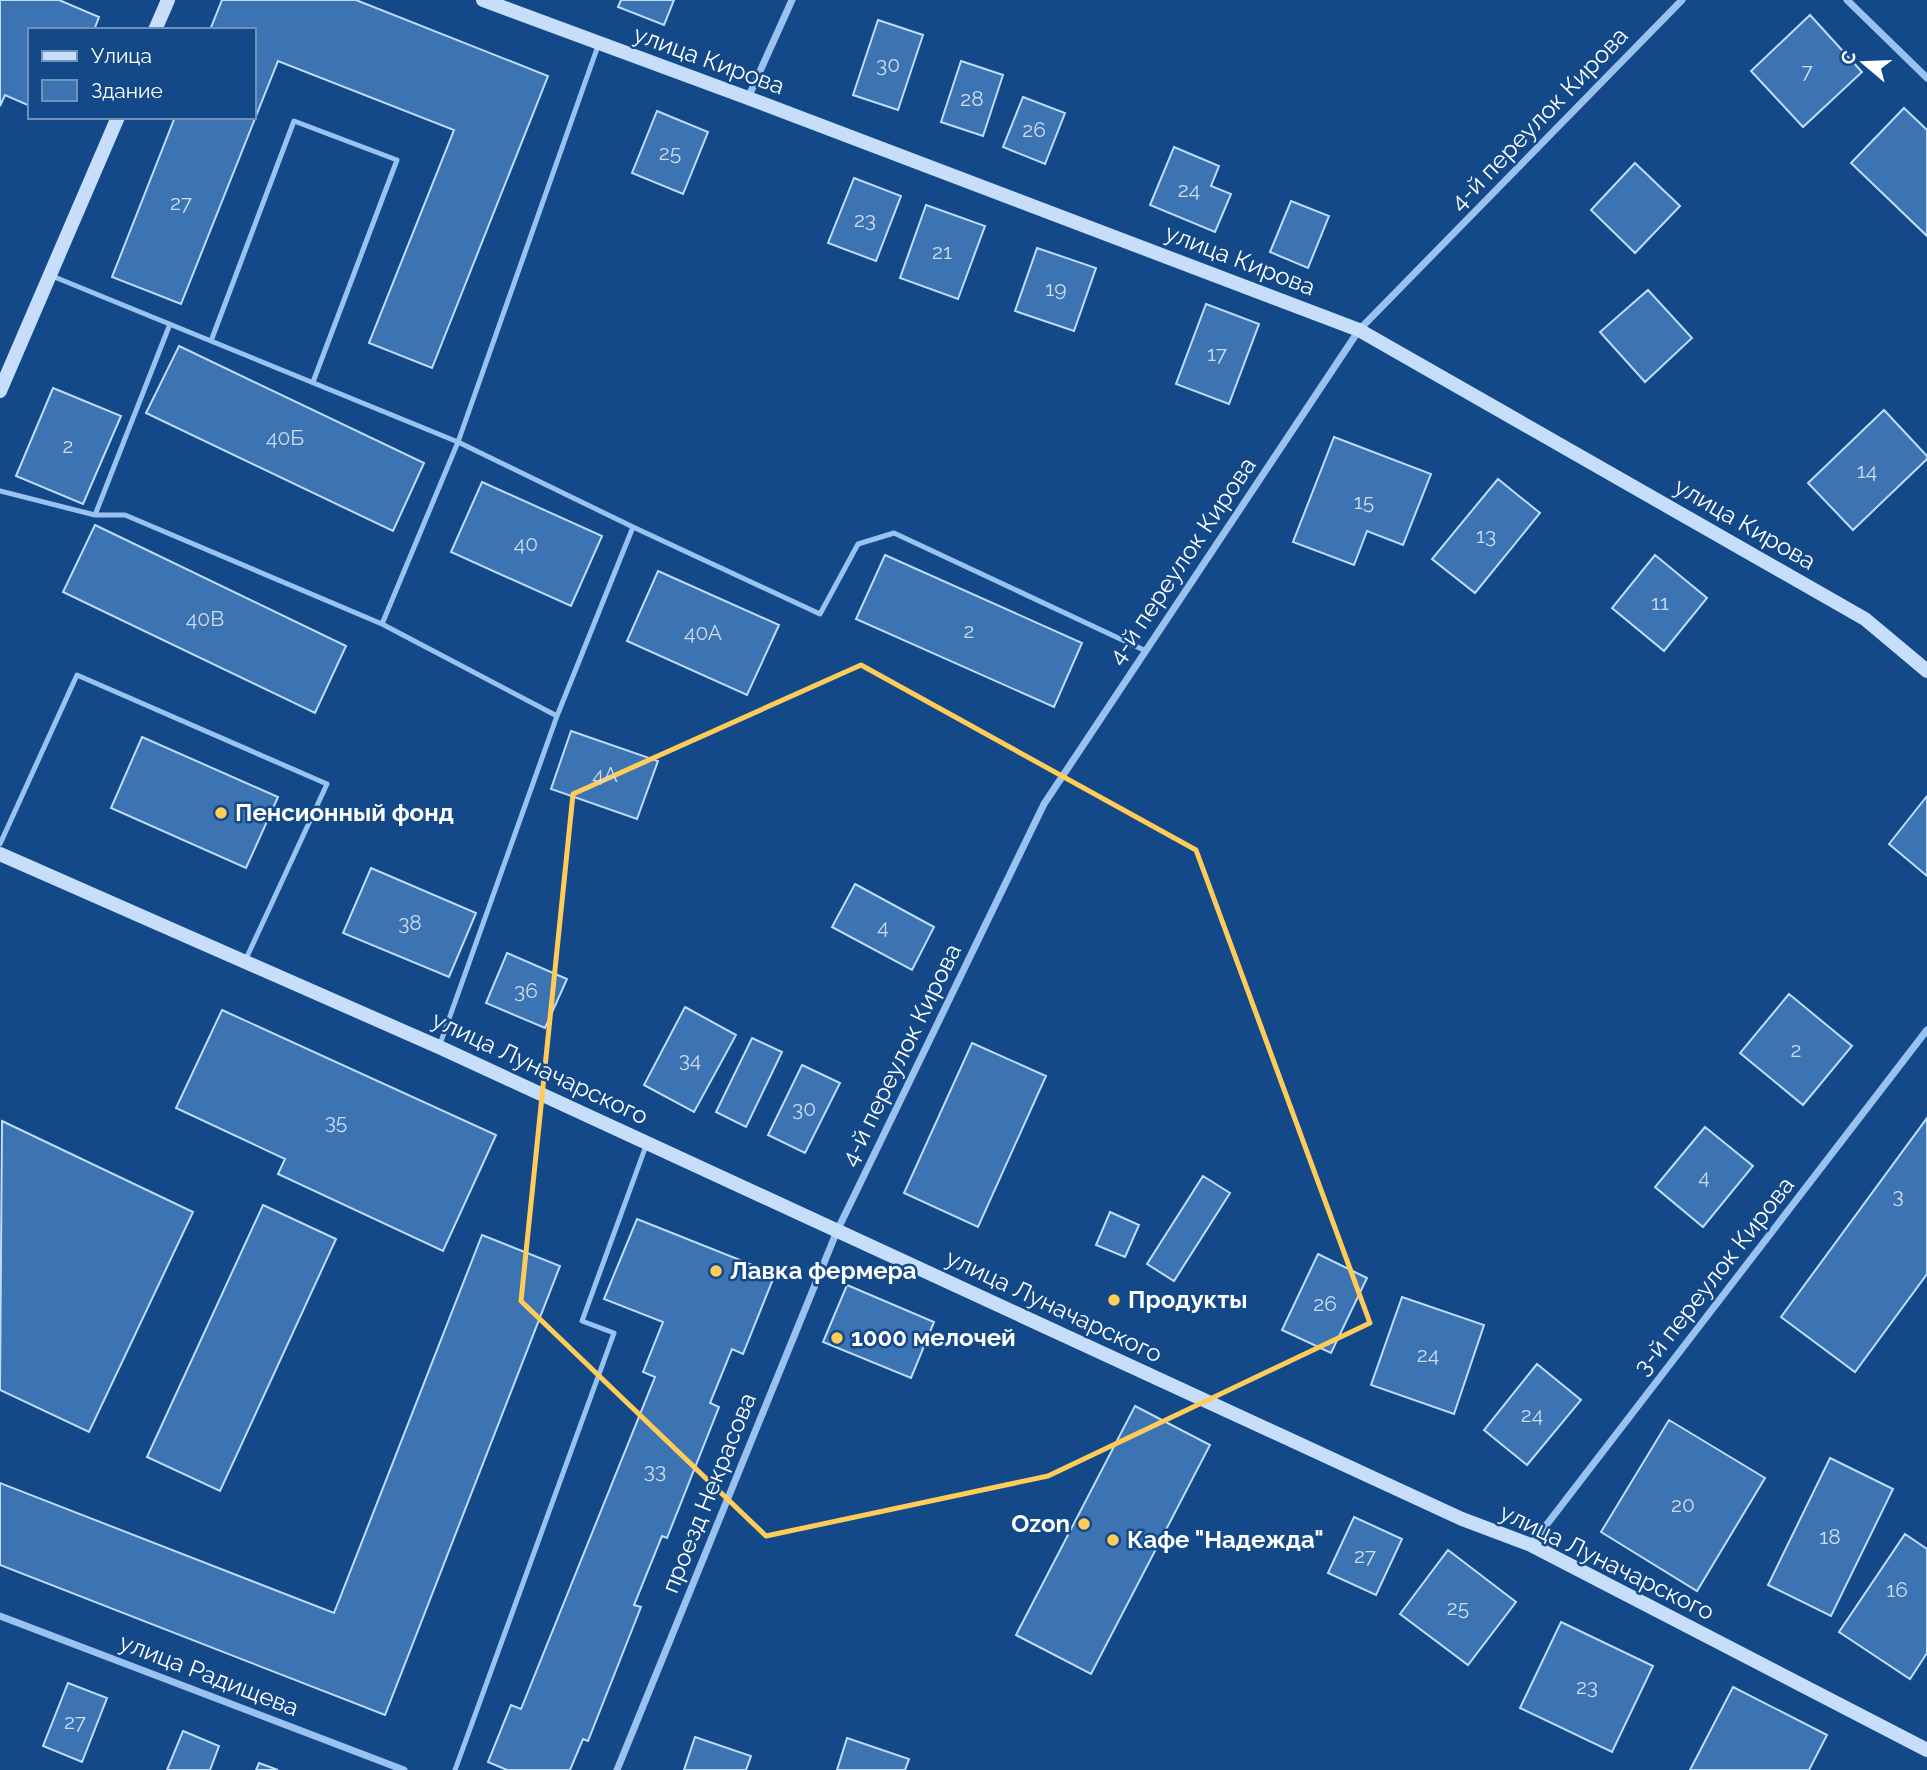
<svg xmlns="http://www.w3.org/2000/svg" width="1927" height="1770" viewBox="0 0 1927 1770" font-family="Raleway,sans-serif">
<rect width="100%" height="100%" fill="#134989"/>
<!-- building -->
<path fill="#3c73b2" stroke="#c0dcfb" stroke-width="2" d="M0,0H59L99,17L94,30H30V106L5,95L0,106Z
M222,0H356L548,76L432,368L369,343L454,130L278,61L181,304L112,277L175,117H254V30H210Z
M621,0H674L664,25L618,7Z
M1810,15L1862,72L1803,127L1751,71Z
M878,20L923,35L898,110L853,95Z
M961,61L1003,75L983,136L941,122Z
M1023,97L1065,113L1045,164L1003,147Z
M1904,108L1927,130V236L1851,163Z
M657,111L708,132L683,194L632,173Z
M1174,147L1219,166L1211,186L1231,194L1215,232L1150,205Z
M1635,163L1680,206L1635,253L1591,210Z
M854,178L901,196L876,261L828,243Z
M1291,201L1329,216L1308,268L1270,252Z
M926,205L985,226L958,299L900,278Z
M1037,248L1096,268L1074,331L1015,311Z
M1648,290L1692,338L1645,382L1600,332Z
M1206,304L1259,324L1229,404L1176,384Z
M179,346L424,463L393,531L146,413Z
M53,388L121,416L83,504L16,476Z
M1884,410L1927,456V459L1853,530L1808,483Z
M1334,437L1431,474L1403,545L1367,531L1354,565L1293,542Z
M1498,479L1540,513L1475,593L1432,559Z
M482,482L602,536L571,606L451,552Z
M95,525L346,646L315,713L63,592Z
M885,555L1082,643L1054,707L856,619Z
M1655,555L1707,598L1664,651L1612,608Z
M658,571L779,625L747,695L627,641Z
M571,731L658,761L637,819L551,789Z
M142,737L278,797L246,868L111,808Z
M1927,796V876L1889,844Z
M371,868L476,913L449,977L343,933Z
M855,884L934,927L912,970L832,927Z
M507,953L567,979L545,1028L486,1003Z
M1789,994L1852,1046L1803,1105L1740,1053Z
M685,1007L736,1035L694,1112L644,1085Z
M222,1010L496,1135L443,1251L278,1174L285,1159L176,1108Z
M752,1038L782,1052L746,1127L716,1112Z
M972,1043L1046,1076L978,1227L904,1193Z
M802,1065L840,1083L805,1153L768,1135Z
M1927,1118V1274L1855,1372L1781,1317Z
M2,1121L193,1212L89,1432L0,1390Z
M1705,1127L1753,1166L1703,1227L1655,1187Z
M1203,1176L1230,1193L1174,1281L1147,1264Z
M263,1205L336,1239L220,1491L147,1457Z
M1110,1212L1139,1225L1125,1257L1096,1245Z
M637,1219L775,1274L743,1354L732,1349L710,1403L719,1407L667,1538L662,1536L634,1605L641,1607L588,1741L583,1739L570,1770H507L488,1762L511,1705L521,1709L655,1377L643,1372L663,1322L604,1299Z
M482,1235L560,1266L385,1715L0,1565V1483L334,1613Z
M1318,1254L1367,1278L1331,1353L1282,1330Z
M847,1285L934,1322L911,1378L823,1342Z
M1402,1297L1484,1325L1454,1414L1371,1385Z
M1537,1364L1581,1400L1527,1465L1484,1430Z
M1135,1406L1210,1445L1091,1674L1016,1635Z
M1669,1420L1765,1478L1697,1591L1601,1532Z
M1830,1458L1893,1489L1831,1616L1768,1585Z
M1354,1517L1402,1539L1376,1595L1328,1573Z
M1905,1534L1927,1549V1653L1910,1679L1839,1632Z
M1448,1550L1516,1602L1468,1665L1400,1614Z
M1561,1622L1653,1666L1612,1752L1520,1708Z
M68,1683L107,1698L82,1762L43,1746Z
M1733,1687L1827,1735L1809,1770H1690Z
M183,1731L219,1746L210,1770H167Z
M695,1737L751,1756L746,1770H684Z
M847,1738L909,1759L905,1770H837Z
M259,1763L278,1770H256Z"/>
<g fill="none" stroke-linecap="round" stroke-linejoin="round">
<!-- lane -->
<path stroke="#99c2f0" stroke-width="5" d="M52,276L458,442L599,43
M211,341L294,121L397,160L313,382
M0,491L95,515L170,324
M95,515H125L382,624
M633,527L820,614L858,544L894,533L1146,651
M0,844L77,675L327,784L245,961
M439,1047L557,716L382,624L458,442L633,527L557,716
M455,1770L614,1333L582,1321L647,1143"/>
<!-- street -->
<path stroke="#99c2f0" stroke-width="7" d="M1847,0L1927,78
M748,98L792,0
M1531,1545L1927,1030
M0,1616L404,1770
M617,1770L837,1231L1044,804L1359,330L1682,0"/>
<!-- secondary -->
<path stroke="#c7defb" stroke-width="14" d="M483,0L748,98L1359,330L1865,619L1927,671
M155,30L168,0
M0,391L118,117
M0,854L439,1047L1462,1519L1531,1545L1927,1750"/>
</g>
<!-- marked area -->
<path fill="none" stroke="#ffcc58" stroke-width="5" stroke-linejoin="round" d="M861,665L1196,850L1370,1323L1048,1476L766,1536L521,1301L573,794Z"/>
<!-- markers -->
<g fill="#ffcc58" stroke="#134989" stroke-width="2.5">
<circle cx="221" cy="813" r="7"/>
<circle cx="716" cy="1271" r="7"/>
<circle cx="1114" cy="1300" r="7"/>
<circle cx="837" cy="1338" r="7"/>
<circle cx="1084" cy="1524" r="7"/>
<circle cx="1113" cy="1540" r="7"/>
</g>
<g text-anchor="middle" stroke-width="5" stroke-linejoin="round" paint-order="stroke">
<!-- number labels -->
<g font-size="21" fill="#cedcec">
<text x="888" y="72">30</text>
<text x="1807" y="78">7</text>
<text x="972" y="106">28</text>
<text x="1034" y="137">26</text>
<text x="670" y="160">25</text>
<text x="1189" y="197">24</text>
<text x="181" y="210">27</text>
<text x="865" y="227">23</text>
<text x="942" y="259">21</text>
<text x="1056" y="296">19</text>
<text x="1217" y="361">17</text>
<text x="285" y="445">40Б</text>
<text x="68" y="453">2</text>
<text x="1867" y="478">14</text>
<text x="1364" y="509">15</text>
<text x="1486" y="543">13</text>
<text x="526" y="551">40</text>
<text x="1660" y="610">11</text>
<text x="205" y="626">40В</text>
<text x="969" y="638">2</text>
<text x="703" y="640">40А</text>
<text x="605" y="782">4А</text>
<text x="410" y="930">38</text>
<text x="883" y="934">4</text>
<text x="526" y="998">36</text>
<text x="1796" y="1057">2</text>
<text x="690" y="1067">34</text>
<text x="804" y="1116">30</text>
<text x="336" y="1129">35</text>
<text x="1704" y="1184">4</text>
<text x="1898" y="1203">3</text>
<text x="1325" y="1311">26</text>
<text x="1428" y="1362">24</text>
<text x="1532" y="1422">24</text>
<text x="655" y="1478">33</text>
<text x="1683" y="1512">20</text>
<text x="1830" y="1544">18</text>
<text x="1365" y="1563">27</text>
<text x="1897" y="1597">16</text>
<text x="1458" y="1615">25</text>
<text x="1587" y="1694">23</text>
<text x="75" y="1729">27</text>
</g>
<!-- street labels -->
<g font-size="24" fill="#fff" stroke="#134989">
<text transform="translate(709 60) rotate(20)" y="8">улица Кирова</text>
<text transform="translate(1539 119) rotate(-46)" y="8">4-й переулок Кирова</text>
<text transform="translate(1240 260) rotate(21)" y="8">улица Кирова</text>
<text transform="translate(1745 524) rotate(30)" y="8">улица Кирова</text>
<text transform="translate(1182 561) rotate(-56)" y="8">4-й переулок Кирова</text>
<text transform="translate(901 1055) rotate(-64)" y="8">4-й переулок Кирова</text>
<text transform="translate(540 1068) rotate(25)" y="8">улица Луначарского</text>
<text transform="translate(1714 1276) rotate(-52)" y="8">3-й переулок Кирова</text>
<text transform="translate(1054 1306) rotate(25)" y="8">улица Луначарского</text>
<text transform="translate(709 1493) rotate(-68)" y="8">проезд Некрасова</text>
<text transform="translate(1607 1562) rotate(26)" y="8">улица Луначарского</text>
<text transform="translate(209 1675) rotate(21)" y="8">улица Радищева</text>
</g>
<!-- poi labels -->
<g font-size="24" font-weight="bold" fill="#fff" stroke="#134989" text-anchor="start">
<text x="235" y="821">Пенсионный фонд</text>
<text x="730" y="1279">Лавка фермера</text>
<text x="1128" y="1308">Продукты</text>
<text x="851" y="1346">1000 мелочей</text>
<text x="1070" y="1532" text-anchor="end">Ozon</text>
<text x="1127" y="1548">Кафе "Надежда"</text>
</g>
</g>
<!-- legend -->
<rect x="28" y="28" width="228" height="91" fill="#134989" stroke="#7192b8" stroke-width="2"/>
<rect x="42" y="51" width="35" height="10" fill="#c7defb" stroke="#7192b8" stroke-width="2"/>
<text x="91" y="63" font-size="21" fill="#ffffff">Улица</text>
<rect x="42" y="80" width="35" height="21" fill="#3c73b2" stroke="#7192b8" stroke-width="2"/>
<text x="91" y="98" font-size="21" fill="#ffffff">Здание</text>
<!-- north arrow -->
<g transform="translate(1864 63) rotate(289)" stroke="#134989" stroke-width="5" paint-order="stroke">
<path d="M0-5L12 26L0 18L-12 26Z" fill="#ffffff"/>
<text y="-10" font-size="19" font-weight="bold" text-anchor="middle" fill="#ffffff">С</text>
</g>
</svg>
